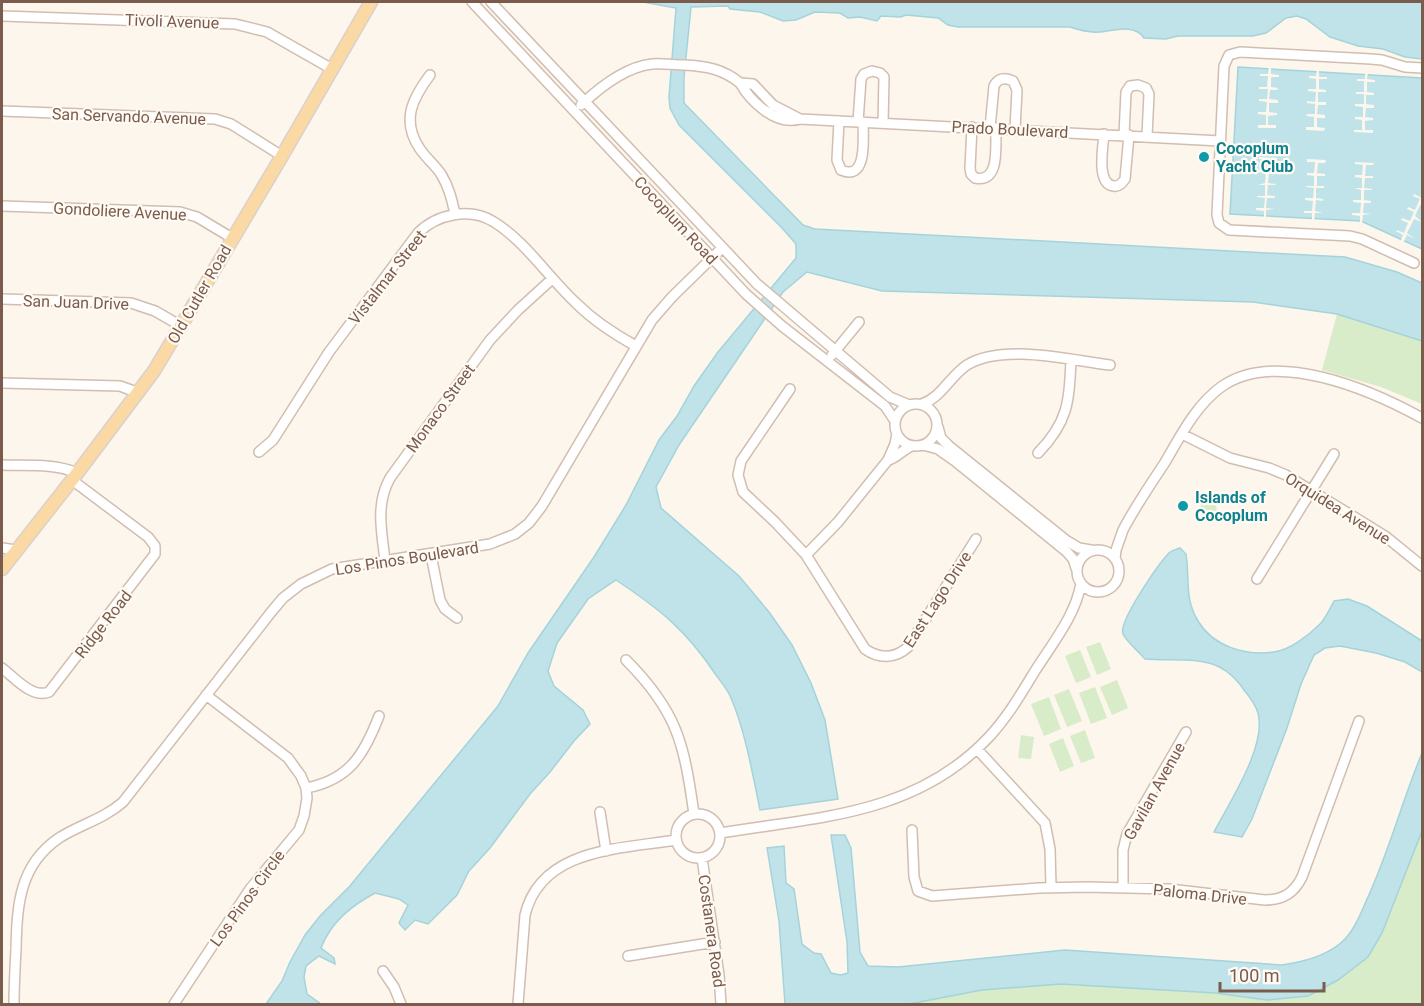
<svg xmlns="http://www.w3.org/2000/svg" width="1424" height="1006" viewBox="0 0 1424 1006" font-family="Roboto,sans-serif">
<rect width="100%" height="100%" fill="#fdf6ec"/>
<!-- green -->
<path fill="#d8ecc9" d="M1337,314L1422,341V404L1381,387L1322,370Z
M1213,494L1219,518L1204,522L1199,497Z
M1100,642L1111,669L1097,675L1086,647Z
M1080,650L1091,677L1076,683L1065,656Z
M1117,680L1128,708L1112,715L1100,687Z
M1095,687L1107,718L1091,724L1079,693Z
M1069,689L1082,721L1067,727L1054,695Z
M1049,697L1061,729L1044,736L1031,704Z
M1085,730L1095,758L1081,763L1070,736Z
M1021,735L1034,737L1031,759L1018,758Z
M1063,738L1074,766L1060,772L1049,744Z
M1422,831V1004H909L982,990L1061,984L1215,993L1267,1000L1368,957L1382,933Z"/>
<!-- water -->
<path fill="#bfe3e8" stroke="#a5d3da" stroke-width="1.5" d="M643,2H1422V59L1405,57L1383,49L1358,46L1330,37L1306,19L1297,16L1286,18L1266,33L1253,36H1178L1166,39L1144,38C1135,23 1113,31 1099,32C1089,33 1079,30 1070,27H958L948,25L938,18L906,15L901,17L881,16L877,21L860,17L848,18L840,13L815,12L796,20L783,21L760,12L730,9L728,6L691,7L684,77V103L803,225L815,229L1345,257L1397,272L1422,283V341L1337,314L1253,302L882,291L807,272L783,292L679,445L656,487L661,508L739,576L769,612L792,645L811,683L825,720L838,799L760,810C753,776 745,730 731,698C728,690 721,682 716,675C686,630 661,610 616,580L588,599L557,643L548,671L554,686L583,710L590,724L574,741L550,772L530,794L490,848L469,871L457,895L428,924L415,920L405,930L399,923L408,905L399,899L375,893C351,906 331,922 321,948L334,958L335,964L319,956L306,966L304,977L307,994L321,1004H266L282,981L290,962L305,935L320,916L349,887L498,706L528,653L594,557L626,505L659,440L677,416L694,386L718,352L796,258V244L782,228L679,125L670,108L669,97L676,8Z
M1238,67L1422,78V249L1361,221L1230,214Z
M1180,548L1186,554C1190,579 1184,598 1198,621C1213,646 1244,656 1274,652C1290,650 1309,635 1320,624C1326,618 1330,608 1334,601L1348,599L1367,606L1422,641V672L1405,662L1376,653L1340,646L1325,648L1314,655L1301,684L1287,728L1252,819L1242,837L1214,832C1229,803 1267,746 1258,713C1256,706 1249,696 1244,690C1234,675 1222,665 1204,662C1186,658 1164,661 1145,659C1140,653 1126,641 1123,634C1118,622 1158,565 1168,554C1171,550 1175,550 1180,548Z
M1422,753V831L1382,933L1368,957L1338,980L1308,996L1267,1000L1215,993L1061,984L982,990L909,1004H785L779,921L767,848L784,846L786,883L794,889L802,944L814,953L821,954L831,973L841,975L848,973L847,942L831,835H845L851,848L860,952L868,966L898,967L1065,950L1282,965C1303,962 1329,956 1345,939C1355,928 1361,913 1367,899C1389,852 1402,801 1422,753Z"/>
<!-- pier -->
<path fill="#fdf6ec" d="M1269,66H1271V74L1279,75V77H1271V87L1278,88L1277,90H1270L1269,99L1278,100V103H1269V112L1277,113V115L1268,116V125H1276V128H1258V125H1266V115L1258,114V112H1266L1267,102L1259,101V99H1267L1268,89H1259V87H1267L1268,76H1260V74H1268Z
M1317,69H1319V77H1327V79H1319V89L1326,90V92H1318V102H1326V105H1318L1317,114L1325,115V118H1317V127L1325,128L1324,131L1306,130V127H1314V117L1306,116L1307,114H1315V104L1307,103V101L1315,102L1316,92L1308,91V89H1316V79L1309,78V76H1316Z
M1365,71L1368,72L1367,79L1375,80V82H1367V92L1374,93V95H1366V104L1374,105V108H1366L1365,117L1373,118V120L1365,121V130H1373V133L1354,132V130H1362V120L1355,119V117H1363V107L1355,106V104H1364V94H1356V92H1364V81H1357V79H1365Z
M1259,157L1277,158V160H1269V171H1276V173H1269L1268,183L1276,184L1275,185H1268L1267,195L1275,196V198H1267L1266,208L1275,209L1266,210V219H1264V211L1256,210V208H1264L1265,198L1257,197V196H1265V185H1258L1265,183L1266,173L1258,172V170L1266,171L1267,160L1259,159Z
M1307,159L1326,160L1325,163H1318L1317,173L1325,174V176H1317V186H1324V188H1316V198L1323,199V201L1316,200L1315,211L1323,213H1315L1314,222H1312V213H1304V211H1312L1313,201L1305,200V198H1313L1314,188L1306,187V186H1314V176L1307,175V173H1314L1315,162H1307Z
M1355,162L1374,163L1373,165H1366L1365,176H1373V178H1365L1364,188L1372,189V190H1364V200L1371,201V203H1364L1363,213L1371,214L1363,215L1362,224H1360V216L1352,215V213H1360L1361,203L1353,202V200H1361V190L1354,188H1362V178L1355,177V175H1362L1363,165L1355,164Z
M1414,194L1422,198V205H1420L1415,216L1422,222L1414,219L1407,233L1415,239L1407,235L1403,243L1400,242L1403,235L1396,231L1397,230L1404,233L1408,223L1401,220L1402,218L1410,221L1414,212L1407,209L1408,207L1415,210L1420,199L1413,196Z"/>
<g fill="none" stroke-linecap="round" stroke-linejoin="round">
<defs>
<path id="minor" d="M472,2L746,294L782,326L885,406L895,421
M491,2L757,284L890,397L909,405
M2,16L235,24L267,32L332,69
M430,75C412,99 401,121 420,149C426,158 435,165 441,174C449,187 452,200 455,214
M581,105C600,87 625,67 652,64C662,63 674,65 684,65C706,66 723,69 740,83
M2,111L215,119L231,124L282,156
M800,119L773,105L753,84L740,83C751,102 776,126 800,119L1220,141
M839,121L837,160L841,170C868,182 863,137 863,122
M858,122L861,79L864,74L872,71L880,73L884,77L883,123
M972,127L970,168L971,174L975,178C1001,183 995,145 996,128
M990,128L994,86C998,78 1005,77 1013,81L1017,90L1015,129
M1104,134C1103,147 1096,185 1114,186C1119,187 1122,183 1125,179L1129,135
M1124,135L1126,92L1130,86L1138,85L1146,88L1149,94L1147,136
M2,206L180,212L197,217L232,238
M1414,263L1362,239L1350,236L1229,230L1219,223L1217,215L1224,66L1229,55L1240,52L1371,59L1382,60L1405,67L1422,68
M2,299L131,303L155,311L181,326
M832,355L859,322
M2,383L120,386L139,393
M790,389L741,461L738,475L743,492L775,522L806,555L865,649C879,659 895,659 908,647L976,539
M895 425a21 21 0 1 1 42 0a21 21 0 1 1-42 0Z
M922,404C942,397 950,376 967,365C1003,343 1069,360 1110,365
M938,427L941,438L949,446L1067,541L1079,548L1091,550
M1182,434L1230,458L1269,468L1286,475L1385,536L1422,566
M923,445L938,449L955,461L1067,552L1073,559L1076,568
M259,452L273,440L329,352L418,233C437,214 470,207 494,222C525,241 549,278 576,303C594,321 614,334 636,346
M1038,453C1068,422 1069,403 1071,360
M888,460C897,458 903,449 912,446
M2,465C26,466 54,463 77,473
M2,548L16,550
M1077 571a21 21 0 1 1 42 0a21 21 0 1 1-42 0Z
M431,555L440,600L445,609L457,618
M806,555L838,522L888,460L895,444L897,434
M1115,559L1116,550L1123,530C1135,507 1150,485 1164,464C1180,437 1195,406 1221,387C1275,348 1371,390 1422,418
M385,561C382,532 375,505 390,478L490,340L518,310L552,279
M1257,579L1334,454
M626,660C678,712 684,744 694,814
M2,668C14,677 32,699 49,692L155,554V546L148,537L72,480
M977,749L1045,823L1050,849L1051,887
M306,788C349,780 364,755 379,716
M600,812L606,851
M676 836a22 22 0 1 1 44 0a22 22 0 1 1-44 0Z
M912,830L914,877L918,891L932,896L1039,888L1087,887L1169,889L1265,900C1283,900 1294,893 1302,877L1359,721
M720,833C818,817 915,815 988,738C1007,718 1021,694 1035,671C1052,644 1076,615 1081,583
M702,858L719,975L721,1004
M1123,887V850L1127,834L1186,732
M628,956L715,942
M383,971L394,987L401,1004
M14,1004C14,986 15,968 16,949C17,906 19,865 59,838C79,825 104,819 123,802L272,611L283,598L301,584L332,569L490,544L515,534L529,523L542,506L652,320L672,297L722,248
M174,1004L250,889L299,830L304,816L307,798L306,788L301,776L288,758L206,695
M518,1004L525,915C541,848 621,849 676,840"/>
<path id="major" d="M2,569L72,480L154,371L282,156L371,2"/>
</defs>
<!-- minor casing -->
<use href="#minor" stroke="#d1beb0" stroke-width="12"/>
<!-- major casing -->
<use href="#major" stroke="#dad1cd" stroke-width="15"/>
<!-- minor -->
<use href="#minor" stroke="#fff" stroke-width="9"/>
<!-- major -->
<use href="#major" stroke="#fbd9a5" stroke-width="12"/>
</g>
<!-- markers -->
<g fill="#0f9aa8" stroke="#fffaf3" stroke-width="2">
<circle cx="1204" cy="157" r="6"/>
<circle cx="1183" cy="506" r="6"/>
</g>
<g text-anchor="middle" stroke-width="4.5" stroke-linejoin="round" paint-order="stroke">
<!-- street labels -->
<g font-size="16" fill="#7a5c4d" stroke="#fffaf3">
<text transform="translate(172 21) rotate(2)" y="6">Tivoli Avenue</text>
<text transform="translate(129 116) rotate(2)" y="6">San Servando Avenue</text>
<text transform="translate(1010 129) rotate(3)" y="6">Prado Boulevard</text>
<text transform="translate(120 211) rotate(3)" y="6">Gondoliere Avenue</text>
<text transform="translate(676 220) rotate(47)" y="6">Cocoplum Road</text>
<text transform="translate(387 277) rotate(-52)" y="6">Vistalmar Street</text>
<text transform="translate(199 294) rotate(-60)" y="6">Old Cutler Road</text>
<text transform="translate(76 302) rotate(2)" y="6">San Juan Drive</text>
<text transform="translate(440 408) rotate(-54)" y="6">Monaco Street</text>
<text transform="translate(1338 508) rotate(32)" y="6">Orquidea Avenue</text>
<text transform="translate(407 558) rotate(-9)" y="6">Los Pinos Boulevard</text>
<text transform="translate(937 599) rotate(-57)" y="6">East Lago Drive</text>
<text transform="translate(103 624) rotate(-52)" y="6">Ridge Road</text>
<text transform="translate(1154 791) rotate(-61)" y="6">Gavilan Avenue</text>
<text transform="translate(1200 894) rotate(6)" y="6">Paloma Drive</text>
<text transform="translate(247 898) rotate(-54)" y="6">Los Pinos Circle</text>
<text transform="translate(712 931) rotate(82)" y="6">Costanera Road</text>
</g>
<!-- culture labels -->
<g font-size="16" font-weight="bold" fill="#0d838f" stroke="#fffaf3" text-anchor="start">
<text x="1216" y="154">Cocoplum<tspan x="1216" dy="18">Yacht Club</tspan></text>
<text x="1195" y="503">Islands of<tspan x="1195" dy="18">Cocoplum</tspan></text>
</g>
</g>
<!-- border -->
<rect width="1424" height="1006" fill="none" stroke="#7a5c4d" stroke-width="6"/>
<!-- scale -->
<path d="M1220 982v9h104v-9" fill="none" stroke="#7a5c4d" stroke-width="3"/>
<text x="1229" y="982" font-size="18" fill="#7a5c4d" stroke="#fffaf3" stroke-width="4.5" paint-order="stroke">100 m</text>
</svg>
